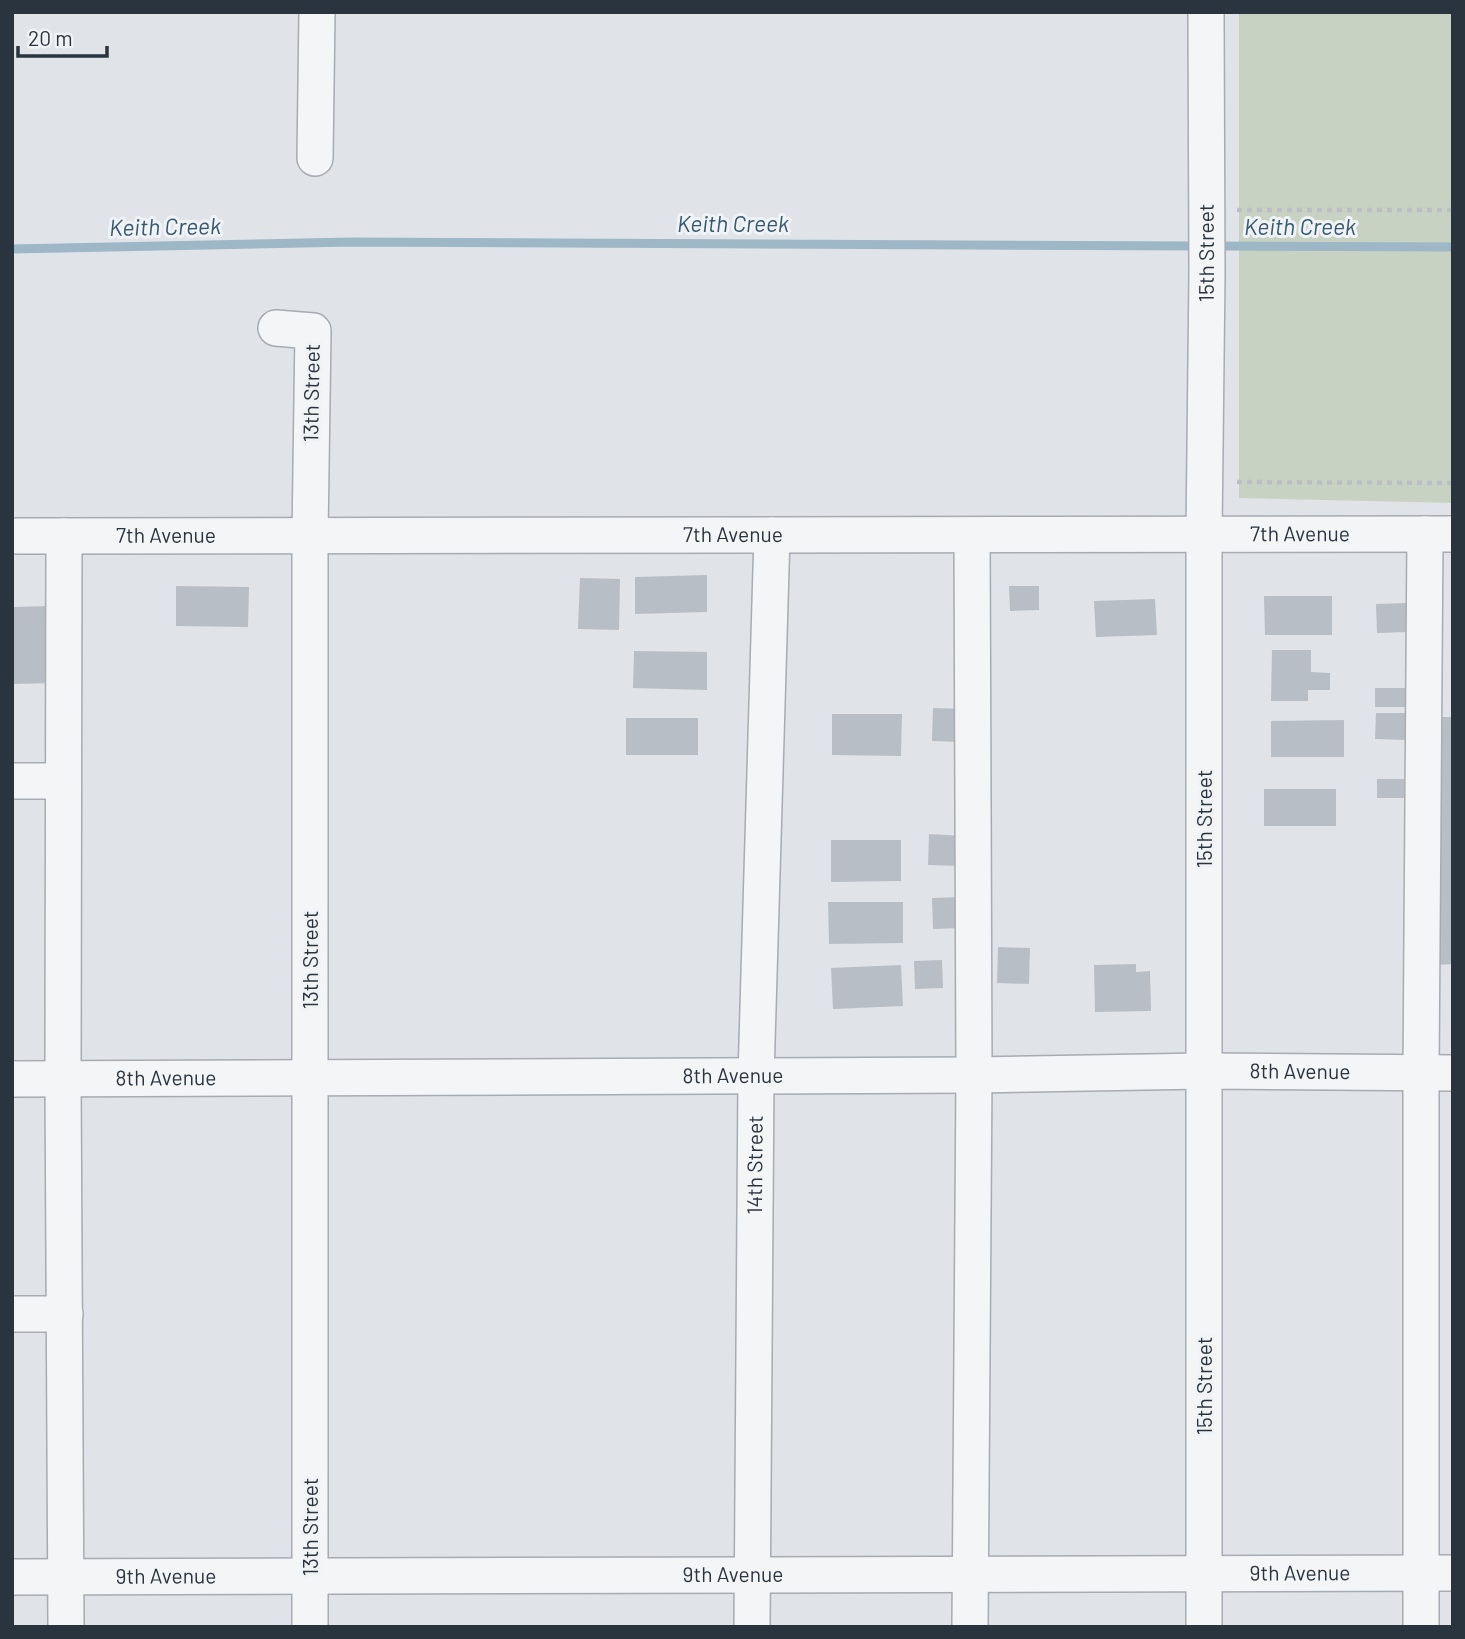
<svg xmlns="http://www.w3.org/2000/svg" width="1465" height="1639" viewBox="0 0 1465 1639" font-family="Barlow,sans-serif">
<rect width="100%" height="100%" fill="#e0e4e8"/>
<!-- green -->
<path fill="#c8d2c2" d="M1239,12H1453V503L1239,498Z"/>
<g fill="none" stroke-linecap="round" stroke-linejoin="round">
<!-- stream -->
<path stroke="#9db7c7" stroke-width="9" d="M1213,246L1453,247
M12,249L352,242L1199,246"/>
</g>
<!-- building -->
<path fill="#b8bec5" d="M707,575V612L635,614V577Z
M580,578L620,579L619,630L578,629Z
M176,586L249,587L248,627L176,626Z
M1009,586H1039V610L1010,611Z
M1264,596H1332V635H1265Z
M1155,599L1157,635L1096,637L1094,601Z
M1407,603L1408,632L1377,633L1376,604Z
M52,606L54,683L13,684L12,607Z
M1272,650H1311V672L1330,673V690H1308V701H1271Z
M634,651L707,652V690L633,688Z
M1375,688H1406V707H1375Z
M933,708L964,709L963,742L932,741Z
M1376,713H1407V740L1375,739Z
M832,714H902L901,756L832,755Z
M1435,717H1453V964L1438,965Z
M626,718H698V755H626Z
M1344,720V757H1271V721Z
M1377,779H1404V798H1377Z
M1264,789H1336V826H1264Z
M929,834L963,836L962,866L928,865Z
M831,840H901V881L831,882Z
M961,897L962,928L933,929L932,898Z
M828,902H903V943L829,944Z
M998,947L1030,948L1029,984L997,983Z
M942,960L943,988L915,989L914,961Z
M1136,964V972L1150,971L1151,1011L1095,1012L1094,965Z
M901,965L903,1006L833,1009L831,968Z"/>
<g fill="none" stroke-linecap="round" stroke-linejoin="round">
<defs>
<g id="minor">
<path d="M315,158L317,12"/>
<path d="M276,328L313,331L310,536V1627"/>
<path id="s1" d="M12,536L1453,534"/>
<path d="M64,536L63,1078L66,1627"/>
<path d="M12,781H63"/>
<path id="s2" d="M12,1079L974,1075L1204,1071L1453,1073"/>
<path d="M12,1314H65"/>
<path id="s3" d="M12,1577L1453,1573"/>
<path id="s4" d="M752,1627L756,1076L772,535"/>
<path d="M970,1627L974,1075L972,535"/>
<path id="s5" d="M1204,1627V534L1207,273L1206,12"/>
<path d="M1421,1627V1073L1425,534"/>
</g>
</defs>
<!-- minor casing -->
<use href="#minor" stroke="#a6acb2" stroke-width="38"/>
<!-- path -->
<path stroke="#bbbfc3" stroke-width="4.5" stroke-dasharray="5 5" stroke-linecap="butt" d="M1237,210H1453
M1237,482L1453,483"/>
<!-- minor -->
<use href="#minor" stroke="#f3f5f7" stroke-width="35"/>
</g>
<g text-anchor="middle" stroke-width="6" stroke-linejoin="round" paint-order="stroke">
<!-- street labels -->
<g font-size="21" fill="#2a343f" stroke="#f0f3f6">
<text dy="7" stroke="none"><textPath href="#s5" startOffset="1374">15th Street</textPath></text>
<text transform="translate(312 393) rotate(-89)" y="7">13th Street</text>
<text dy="7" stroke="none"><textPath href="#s1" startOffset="1288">7th Avenue</textPath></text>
<text dy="7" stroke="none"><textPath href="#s1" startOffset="721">7th Avenue</textPath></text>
<text dy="7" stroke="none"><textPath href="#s1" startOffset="154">7th Avenue</textPath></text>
<text transform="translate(1205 819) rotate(-90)" y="7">15th Street</text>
<text transform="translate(311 960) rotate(-90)" y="7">13th Street</text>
<text dy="7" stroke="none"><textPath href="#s2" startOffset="1288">8th Avenue</textPath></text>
<text dy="7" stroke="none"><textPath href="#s2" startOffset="721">8th Avenue</textPath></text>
<text dy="7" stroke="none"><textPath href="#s2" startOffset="154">8th Avenue</textPath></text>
<text dy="7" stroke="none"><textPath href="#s4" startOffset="462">14th Street</textPath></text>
<text transform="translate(1205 1386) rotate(-90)" y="7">15th Street</text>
<text transform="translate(311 1527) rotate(-90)" y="7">13th Street</text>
<text dy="7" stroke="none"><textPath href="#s3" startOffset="1288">9th Avenue</textPath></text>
<text dy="7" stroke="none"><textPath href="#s3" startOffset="721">9th Avenue</textPath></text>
<text dy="7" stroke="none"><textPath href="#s3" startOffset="154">9th Avenue</textPath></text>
</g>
<!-- water labels -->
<g font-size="23" font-style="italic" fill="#365871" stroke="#f0f3f6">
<text x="733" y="232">Keith Creek</text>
<text transform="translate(165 227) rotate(-1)" y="8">Keith Creek</text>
<text x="1300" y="235">Keith Creek</text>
</g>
</g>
<!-- border -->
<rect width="1465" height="1639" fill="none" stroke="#2a343f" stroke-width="28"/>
<!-- scale -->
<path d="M18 46v10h89v-10" fill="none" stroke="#2a343f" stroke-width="3.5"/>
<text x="28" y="46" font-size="21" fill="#2a343f" stroke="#f0f3f6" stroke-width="5" paint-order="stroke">20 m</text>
</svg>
